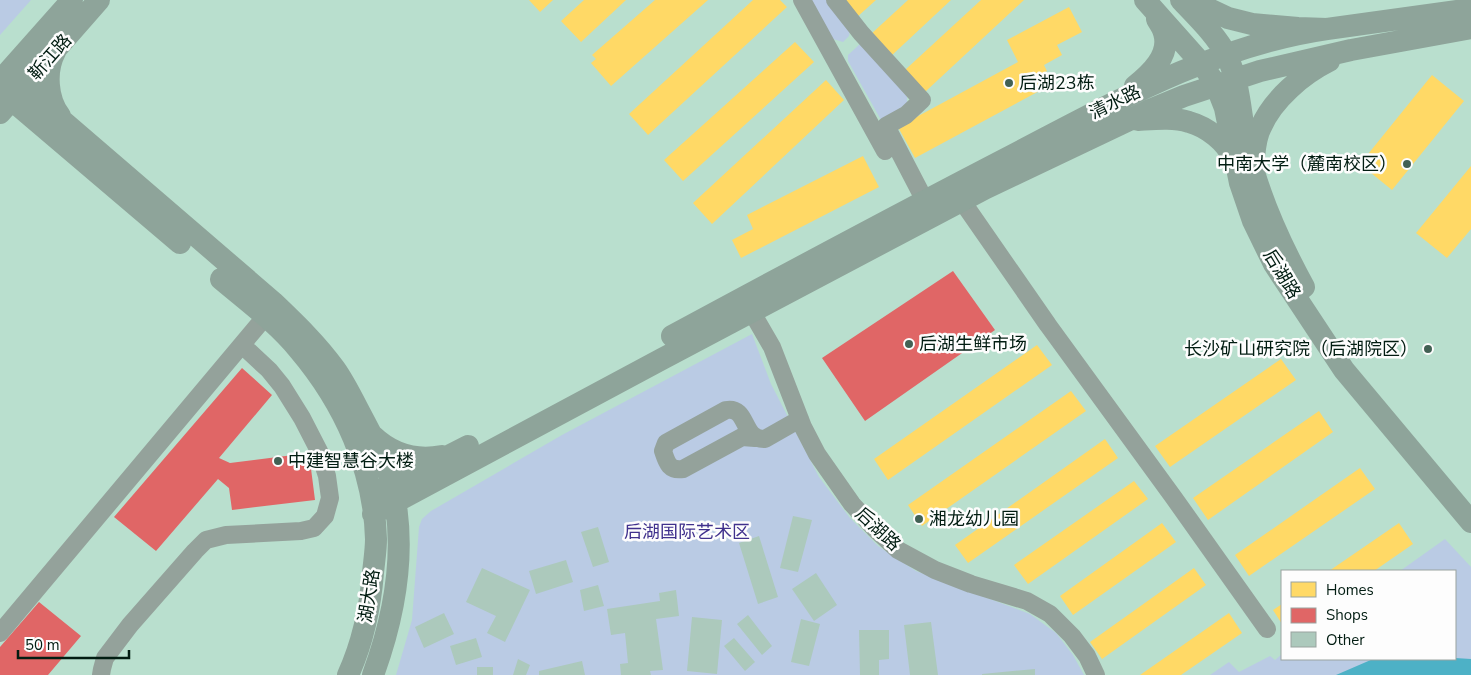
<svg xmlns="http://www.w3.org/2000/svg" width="1471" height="675" viewBox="0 0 1471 675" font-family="'Nunito Sans','Noto Sans SC',sans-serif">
<rect width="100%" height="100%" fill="#b9dfce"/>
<!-- green -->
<path fill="#bacbe4" d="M0,0H31L0,35Z
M811,0H830L850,29L849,36L843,42L833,39Z
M860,44L907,93V104L881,120L848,61V55Z
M752,334L771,384L819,477L850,518L878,546L916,571L1030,614L1056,633L1073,655L1084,675H396L412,620L419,527L422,519L431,511L562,435Z
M1445,539L1471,567V675H1210L1229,662L1239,672L1270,656L1275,660L1282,654V659H1455V571H1400Z"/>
<!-- water -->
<path fill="#4db1c6" d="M1455,658L1471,659V675H1336L1373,659Z"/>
<!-- homes -->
<path fill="#ffd966" d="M529,0H553L540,12Z
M584,0H626L581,42L561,21Z
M655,0H708L611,86L591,63L596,59L592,55Z
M753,0H780L787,7L648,135L629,114Z
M840,0H876L856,18Z
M908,0H951L890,57L870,35Z
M981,0H1024L925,92L905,70Z
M1069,7L1082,32L1057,45L1062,55L1044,65L1047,71L1036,77L1043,89L915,158L898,127L1018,62L1007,40Z
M795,42L814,62L683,181L664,160Z
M1432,75L1464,101L1392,190L1360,164Z
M826,80L844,100L712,224L693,203Z
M863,156L879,187L741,258L732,240L753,229L747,215Z
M1471,166V229L1447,258L1416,233Z
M1037,345L1052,365L888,480L874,459Z
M1281,359L1296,380L1170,467L1155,446Z
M1071,391L1086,411L922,526L908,505Z
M1319,411L1333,432L1208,520L1193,498Z
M1105,439L1118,458L968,563L955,545Z
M1360,468L1375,489L1249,576L1235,555Z
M1134,481L1148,499L1028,584L1014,565Z
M1162,523L1176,542L1073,615L1060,596Z
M1399,523L1413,544L1374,571H1329Z
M1194,568L1206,585L1102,659L1090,642Z
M1282,604V624L1273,610Z
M1229,613L1242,633L1181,675H1140Z"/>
<!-- shops -->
<path fill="#e06666" d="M953,271L995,330L865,421L822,358Z
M242,368L272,395L219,458L230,463L309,453L315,500L232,510L229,488L218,479L156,551L114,517Z
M39,602L81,636L48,675H0V647Z"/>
<!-- building -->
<path fill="#acc9bc" d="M793,516L812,520L798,572L780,568Z
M598,527L609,562L593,567L581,532Z
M759,536L778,597L758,604L739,543Z
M566,560L573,582L536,594L529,571Z
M482,568L530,590L505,642L487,633L496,616L466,602Z
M816,573L837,605L814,621L792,589Z
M598,585L604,606L584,611L580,590Z
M676,590L679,616L656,619L663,670L650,671L651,675H621L620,664L628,663L625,633L611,635L607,609L660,601L659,593Z
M444,613L454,634L424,648L415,627Z
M748,615L772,646L762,655L737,624Z
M692,617L722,620L717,674L687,671Z
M801,619L820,624L809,666L791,662Z
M931,622L938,675H910L904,625Z
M859,630H889V659L879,660V675H860Z
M476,638L482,657L456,665L450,646Z
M734,638L755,662L745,671L724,646Z
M518,659L530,665L526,675H513Z
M582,661L585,675H539V671Z
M477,667H493V675H477Z
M1035,669V675H982V674Z"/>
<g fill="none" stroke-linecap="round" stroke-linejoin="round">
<!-- minor -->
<path stroke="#94a29b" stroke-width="18" d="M802,0L885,151
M835,0L861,33L922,100L906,115L886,126L925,201
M955,191L1048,325L1174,498L1267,629
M746,302L772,347L803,427L817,454L852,504L874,528L898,550L935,570L971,584L1027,601L1050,614L1072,636L1087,656L1096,675
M755,438L742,437L683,469C669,471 667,463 663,451L666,443L726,410C749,406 741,440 765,439L800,419
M0,633L265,317
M101,675L102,669L105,658L130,625L195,551L206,540L226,535L301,531L314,528L325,516L330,498L327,476L319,451L302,418L282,386L269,370L242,345"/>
<!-- major -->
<path stroke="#8ea49a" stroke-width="22" d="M1145,0L1202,64L1216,85L1225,108L1240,183L1253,221L1274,264L1344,370L1471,522
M1181,0C1197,17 1216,35 1227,56C1240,84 1240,112 1246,141C1256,190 1280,243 1304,287
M1190,0L1228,18L1252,24L1298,28L1327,29L1471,9
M55,52C45,71 47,99 60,116
M7,73L273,302C295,323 317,344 335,369C345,383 353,400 361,415C373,438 386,460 392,485C407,548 395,615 373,675
M0,81L72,0
M1135,86C1150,74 1171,55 1164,33C1163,28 1159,23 1157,19
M0,90L180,243
M0,113L99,0
M1138,120C1155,119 1173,117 1189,122C1207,127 1227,142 1233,159
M1254,157C1255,147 1256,136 1261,127C1273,99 1303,74 1329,61
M221,279C247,301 277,323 299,350C344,403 374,469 376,539C376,550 374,562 373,573C370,609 363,642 348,675
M672,336C785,275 899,214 1013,155C1113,103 1215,45 1327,29
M373,436C392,454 416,461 442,456
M372,495L468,446
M373,514L662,359L986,188L1150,110L1184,96L1260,71L1351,50L1471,28"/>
</g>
<!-- markers -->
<g fill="#426154" stroke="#fdfdfd" stroke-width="2">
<circle cx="1009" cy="83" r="5"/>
<circle cx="1407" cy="164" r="5"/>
<circle cx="909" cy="344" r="5"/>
<circle cx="1428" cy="349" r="5"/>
<circle cx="278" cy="461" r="5"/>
<circle cx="919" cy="519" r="5"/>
</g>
<g text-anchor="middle" stroke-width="5" stroke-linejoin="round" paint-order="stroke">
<!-- street labels -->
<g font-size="18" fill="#021d12" stroke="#fdfdfd">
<text transform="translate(50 57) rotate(-49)" y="6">靳江路</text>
<text transform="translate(1115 102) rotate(-26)" y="6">清水路</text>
<text transform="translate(1282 274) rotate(59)" y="6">后湖路</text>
<text transform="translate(878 529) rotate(43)" y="6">后湖路</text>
<text transform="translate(369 596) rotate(-81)" y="6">湖大路</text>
</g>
<!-- poi labels -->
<g font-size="18" fill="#021d12" stroke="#fdfdfd" text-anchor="start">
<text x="1019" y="89">后湖23栋</text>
<text x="1397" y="170" text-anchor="end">中南大学（麓南校区）</text>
<text x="919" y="350">后湖生鲜市场</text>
<text x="1418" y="355" text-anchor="end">长沙矿山研究院（后湖院区）</text>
<text x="288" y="467">中建智慧谷大楼</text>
<text x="929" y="525">湘龙幼儿园</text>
</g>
<!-- park labels -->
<g font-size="18" fill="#40318d" stroke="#fdfdfd">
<text x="687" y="538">后湖国际艺术区</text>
</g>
</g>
<!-- legend -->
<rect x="1281" y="570" width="175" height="90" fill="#fdfdfd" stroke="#99a39f"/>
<rect x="1291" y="582" width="25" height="15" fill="#ffd966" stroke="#99a39f"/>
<text x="1326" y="595" font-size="15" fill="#021d12">Homes</text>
<rect x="1291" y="608" width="25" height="15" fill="#e06666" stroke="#99a39f"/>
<text x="1326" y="620" font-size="15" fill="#021d12">Shops</text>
<rect x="1291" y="632" width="25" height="15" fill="#acc9bc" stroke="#99a39f"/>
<text x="1326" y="645" font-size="15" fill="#021d12">Other</text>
<!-- scale -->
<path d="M18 650v8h111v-8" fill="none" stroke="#021d12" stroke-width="2.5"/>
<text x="25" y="650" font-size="15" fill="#021d12" stroke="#fdfdfd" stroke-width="4" paint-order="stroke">50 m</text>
</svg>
